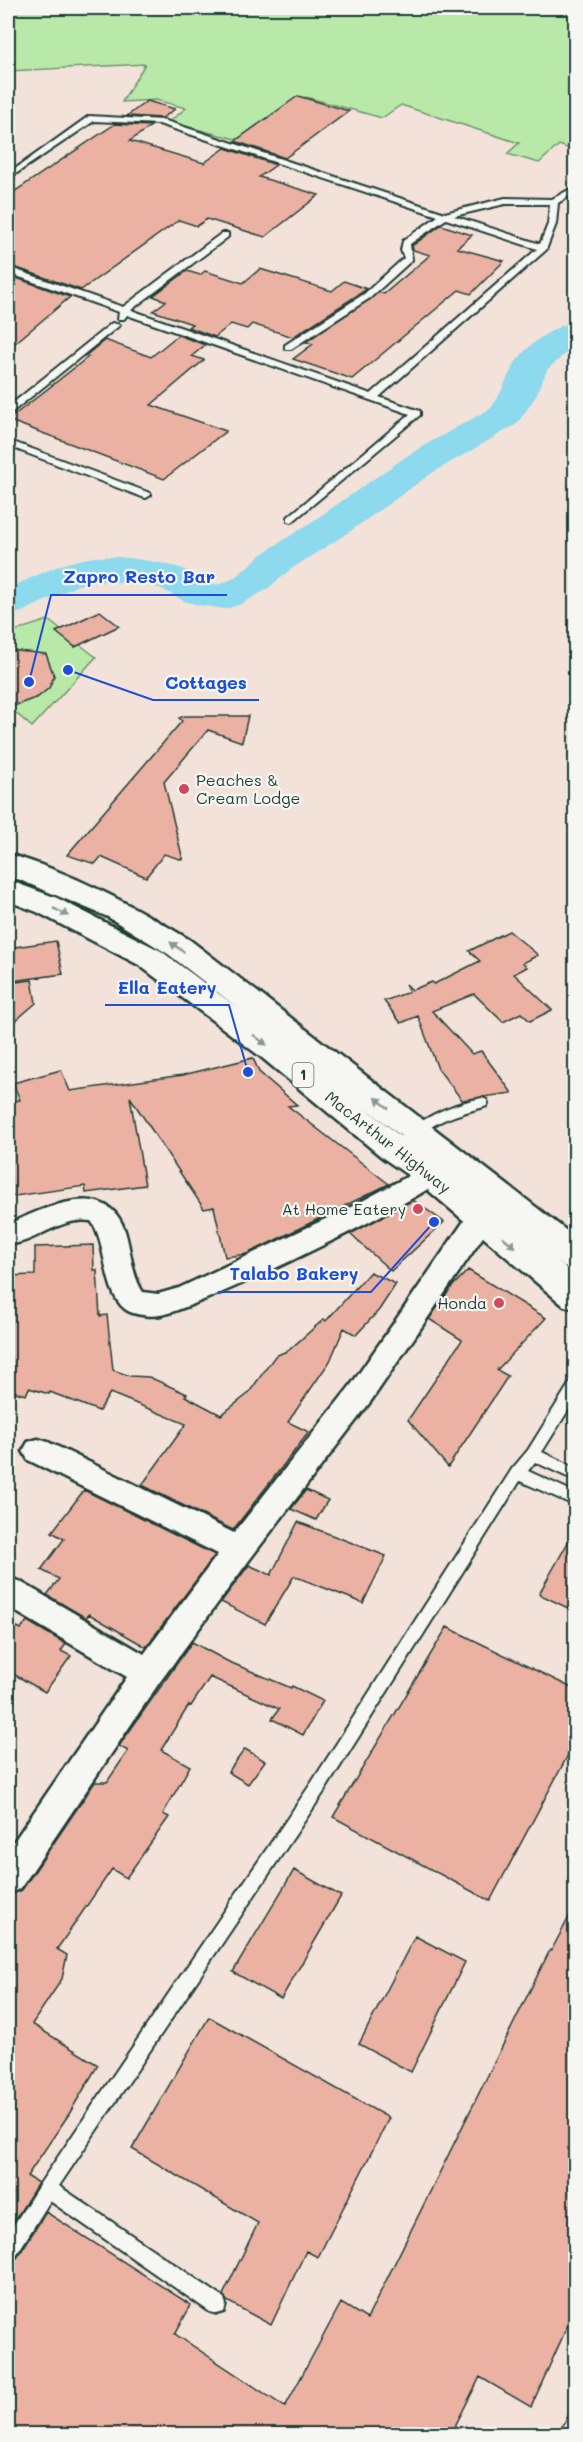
<svg xmlns="http://www.w3.org/2000/svg" width="583" height="2442" viewBox="0 0 583 2442" font-family="Mali,sans-serif">
<rect width="100%" height="100%" fill="#f3e2da"/>
<filter id="ink" filterUnits="userSpaceOnUse"><feTurbulence type="fractalNoise" baseFrequency=".0167" numOctaves="2"/><feDisplacementMap in="SourceGraphic" scale="12" xChannelSelector="R" yChannelSelector="G"/><feConvolveMatrix kernelMatrix="1 2 1 2 8 2 1 2 1" color-interpolation-filters="sRGB"/></filter>
<g filter="url(#ink)">
<!-- green -->
<path fill="#b8e9a8" stroke="#6c936e" stroke-width="1.5" d="M8,8H575V151L559,145L539,163L507,154L519,143L401,105L382,118L306,97L243,141L169,122L186,108L156,100L122,102L145,64L8,71Z
M48,620L96,657L32,727L9,707C29,701 46,696 54,675C46,654 30,652 9,650L8,633Z"/>
<g fill="none" stroke-linecap="round" stroke-linejoin="round">
<!-- river -->
<path fill="#8dd9ed" fill-rule="evenodd" d="M576,321V344L547,370L536,396L517,424L432,473L349,532L291,569L266,590L239,605L225,609L198,605L184,601L160,588L133,583L92,581L78,585L22,612L8,616V589C33,577 59,563 88,558C113,554 158,561 183,569C194,573 207,587 220,584C239,579 252,560 268,550C315,521 359,489 404,458C432,440 462,425 491,408C501,395 505,381 513,367C524,346 554,326 576,321Z"/>
</g>
<!-- building -->
<path fill="#ebb2a3" stroke="#1f3d34" stroke-width="1.5" d="M298,96L349,111L285,158L235,141Z
M147,101L175,109L162,118L127,116Z
M115,124L151,126L130,141L204,163L225,148L276,165L259,177L319,195L265,237L207,219L197,226L179,220L81,290L8,265V196Z
M441,225L472,235L457,248L504,261L471,294L459,290L352,379L293,359L313,344L306,342L379,292L384,294L430,255L413,250L412,246Z
M260,269L332,291L344,281L367,289L293,337L252,324L247,329L231,324L215,337L188,327L192,324L153,311L166,301L153,296L187,271L200,275L205,271L243,283Z
M8,275L70,297L8,349Z
M178,335L205,345L192,356L204,360L151,405L226,431L164,479L8,420L88,357L85,356L105,340L151,357Z
M100,611L119,626L75,647L56,632Z
M8,650L46,654L54,676L49,688L38,697L8,708Z
M185,716H248L242,742L208,730L164,782L183,860L164,854L146,877L101,857L95,864L67,855L182,721L179,718Z
M509,931L538,955L523,963L527,967L514,974L552,1010L530,1021L521,1013L503,1022L474,994L432,1011L472,1054L481,1051L512,1093L462,1100L438,1069L418,1016L401,1023L384,1001L409,992L406,984L412,990L432,982L434,984L480,961L469,951Z
M56,941L63,974L12,981L8,948Z
M32,980L36,1003L8,1027V983Z
M253,1058L259,1072L297,1105L288,1106L389,1184L247,1254L225,1257L214,1207L204,1209L130,1097L145,1185L86,1193L85,1186L8,1197V1102L20,1100L13,1083L61,1070L70,1091L183,1075Z
M413,1200L444,1222L391,1271L350,1234Z
M93,1245L94,1270H97L100,1316L107,1315L113,1370L130,1376L149,1377L187,1394L185,1396L221,1415L248,1394L275,1356L289,1350L324,1319L326,1321L370,1272L396,1284L379,1310L356,1335L344,1328L330,1361L288,1422L309,1432L233,1530L142,1485L186,1424L110,1393L99,1411L50,1392L49,1394L29,1388L26,1395L8,1390V1276L35,1275V1247Z
M468,1270L546,1318L497,1370L508,1376L448,1467L408,1420L462,1340L429,1319L451,1288Z
M84,1490L215,1555L146,1647L89,1614L86,1618L47,1595L59,1579L41,1570L64,1539L52,1532Z
M306,1490L328,1500L316,1520L291,1509Z
M298,1522L386,1556L363,1603L294,1576L265,1624L221,1602L249,1565L271,1575Z
M576,1528V1612L539,1594Z
M27,1621L66,1644L61,1651L71,1656L45,1692L8,1671V1622L21,1629Z
M447,1627L576,1690V1740L490,1901L333,1817Z
M192,1642L227,1661L291,1688L292,1686L323,1701L303,1735L272,1719L279,1709L210,1677L191,1706L189,1705L161,1750L190,1766L163,1814L169,1817L126,1878L112,1869L57,1949L67,1955L62,1979L32,2024L98,2065L69,2114L27,2176L38,2183L8,2231V1896L22,1890L95,1782H107L128,1751L119,1746Z
M245,1749L265,1761L248,1784L228,1772Z
M294,1870L341,1896L281,1999L233,1972Z
M576,1904V2307L531,2407L480,2377L451,2434H8V2261L17,2258L46,2212L191,2305L175,2334L285,2407L341,2303L367,2319L550,1950L551,1951Z
M415,1936L465,1962L411,2072L359,2044Z
M209,2017L389,2118L318,2257L306,2251L271,2325L227,2301L223,2295L258,2223L132,2149Z"/>
<g fill="none" stroke-linecap="round" stroke-linejoin="round">
<defs>
<path id="service" d="M89,116L163,120L445,213L505,198L552,199L576,186V192L558,203L556,224L546,250L379,397L420,411V415L292,522L288,521V517L410,414L127,315L124,319H118L119,312L8,273V267L123,307L222,233H228V237L131,310L371,394L537,249L446,219L410,244L412,260L370,298L291,349H285V345L364,294L404,258L401,250L403,241L438,216L159,124L94,121L8,179V174ZM505,204H550L548,224L540,244L454,216Z
M112,323L120,325L11,413L8,414V407Z
M8,440L150,493L151,495L146,498L142,497L8,446Z
M482,1098L487,1100L488,1103L487,1106C461,1114 443,1117 421,1134C412,1141 401,1156 389,1153L387,1149L389,1145C418,1121 445,1105 482,1098Z
M576,1379V1398L542,1452L576,1468V1481L535,1462L528,1471L576,1493V1506L520,1481L324,1792L59,2186L224,2298L226,2305L224,2312L217,2314L210,2312L50,2201L15,2257L8,2259V2234L41,2182L312,1782L512,1469L528,1450L571,1381Z
M576,2415V2434H559L569,2417Z"/>
<path id="minor" d="M450,1152L459,1155L463,1162C448,1190 200,1308 160,1315C152,1317 132,1315 125,1309C103,1292 107,1241 91,1221C59,1216 35,1244 8,1244V1224C43,1209 107,1176 125,1231C131,1250 131,1271 141,1289L143,1292L158,1294L179,1288L355,1205L423,1168L441,1155Z
M496,1192L505,1195L509,1202L491,1225L371,1401L250,1559L159,1683L20,1889L8,1894V1850L127,1677L8,1607V1578L19,1581L144,1654L218,1554L28,1460L23,1451L28,1442L38,1439L48,1442L234,1533L351,1385L471,1211L487,1195Z"/>
<path id="trunk" d="M8,854C73,873 132,905 190,940L576,1238V1270L564,1266L555,1259L576,1276V1309L564,1306L421,1184L383,1158L261,1057L139,965L37,912L8,901V880L57,898L161,951L238,1008L168,954L108,917L8,875ZM362,1105L411,1144L405,1140Z"/>
</defs>
<!-- service casing -->
<use href="#service" stroke="#1f3d34" stroke-width="4"/>
<!-- minor casing -->
<use href="#minor" stroke="#1f3d34" stroke-width="5"/>
<!-- trunk casing -->
<use href="#trunk" stroke="#1f3d34" stroke-width="5"/>
<!-- service -->
<use href="#service" fill="#f6f6f2" fill-rule="evenodd"/>
<!-- minor -->
<use href="#minor" fill="#f6f6f2" fill-rule="evenodd"/>
<!-- trunk -->
<use href="#trunk" fill="#f6f6f2" fill-rule="evenodd"/>
</g>
<!-- one-way arrows -->
<defs><path id="oneway-solid" d="M-6-.8H1V-3.2L6.5 0L1 3.2V.8H-6Z" transform="scale(1.5)"/></defs>
<g fill="#8a9a93">
<use href="#oneway-solid" transform="translate(61 912) rotate(26)"/>
<use href="#oneway-solid" transform="translate(177 947) rotate(-146)"/>
<use href="#oneway-solid" transform="translate(260 1040) rotate(37)"/>
<use href="#oneway-solid" transform="translate(382 1103) rotate(-141)"/>
<use href="#oneway-solid" transform="translate(509 1242) rotate(40)"/>
</g>
</g>
<!-- markers -->
<g fill="#d1495b" stroke="#f6f6f2" stroke-width="2">
<circle cx="184" cy="789" r="6"/>
<circle cx="418" cy="1209" r="6"/>
<circle cx="499" cy="1303" r="6"/>
</g>
<g text-anchor="middle" stroke-width="4.5" stroke-linejoin="round" paint-order="stroke">
<!-- shield labels -->
<rect fill="#f6f6f2" stroke="#60746d" stroke-width="1.5" x="292.5" y="1063" width="21" height="24" rx="4.5"/>
<g font-size="15" font-weight="bold" fill="#1f3d34">
<text x="303" y="1080">1</text>
</g>
<!-- poi labels -->
<g font-size="16" fill="#1f3d34" stroke="#f6f6f2" text-anchor="end">
<text x="196" y="786" text-anchor="start">Peaches &amp;<tspan x="196" dy="18">Cream Lodge</tspan></text>
<text x="406" y="1215">At Home Eatery</text>
<text x="487" y="1309">Honda</text>
</g>
<!-- street labels -->
<g font-size="16" fill="#1f3d34" stroke="#f6f6f2">
<text transform="translate(388 1142) rotate(38)" y="6">MacArthur Highway</text>
</g>
</g>
<!-- callouts -->
<path fill="none" stroke="#1d4ed8" stroke-width="2" d="M29 682L51 595H227M68 670L153 700H259M248 1072L229 1005H105M434 1222L371 1292H218"/>
<g fill="#1d4ed8" stroke="#f6f6f2" stroke-width="2">
<circle cx="29" cy="682" r="6"/>
<circle cx="68" cy="670" r="6"/>
<circle cx="248" cy="1072" r="6"/>
<circle cx="434" cy="1222" r="6"/>
</g>
<g font-size="18" text-anchor="middle" font-weight="bold" fill="#1d4ed8" stroke="#f6f6f2" stroke-width="4.5" stroke-linejoin="round" paint-order="stroke">
<text x="139" y="583">Zapro Resto Bar</text>
<text x="206" y="689">Cottages</text>
<text x="167" y="994">Ella Eatery</text>
<text x="294" y="1280">Talabo Bakery</text>
</g>
<!-- margin -->
<rect width="583" height="2442" fill="none" stroke="#f6f6f2" stroke-width="30"/>
<rect x="15" y="15" width="553" height="2412" fill="none" stroke="#1f3d34" stroke-width="2" filter="url(#ink)"/>
</svg>
